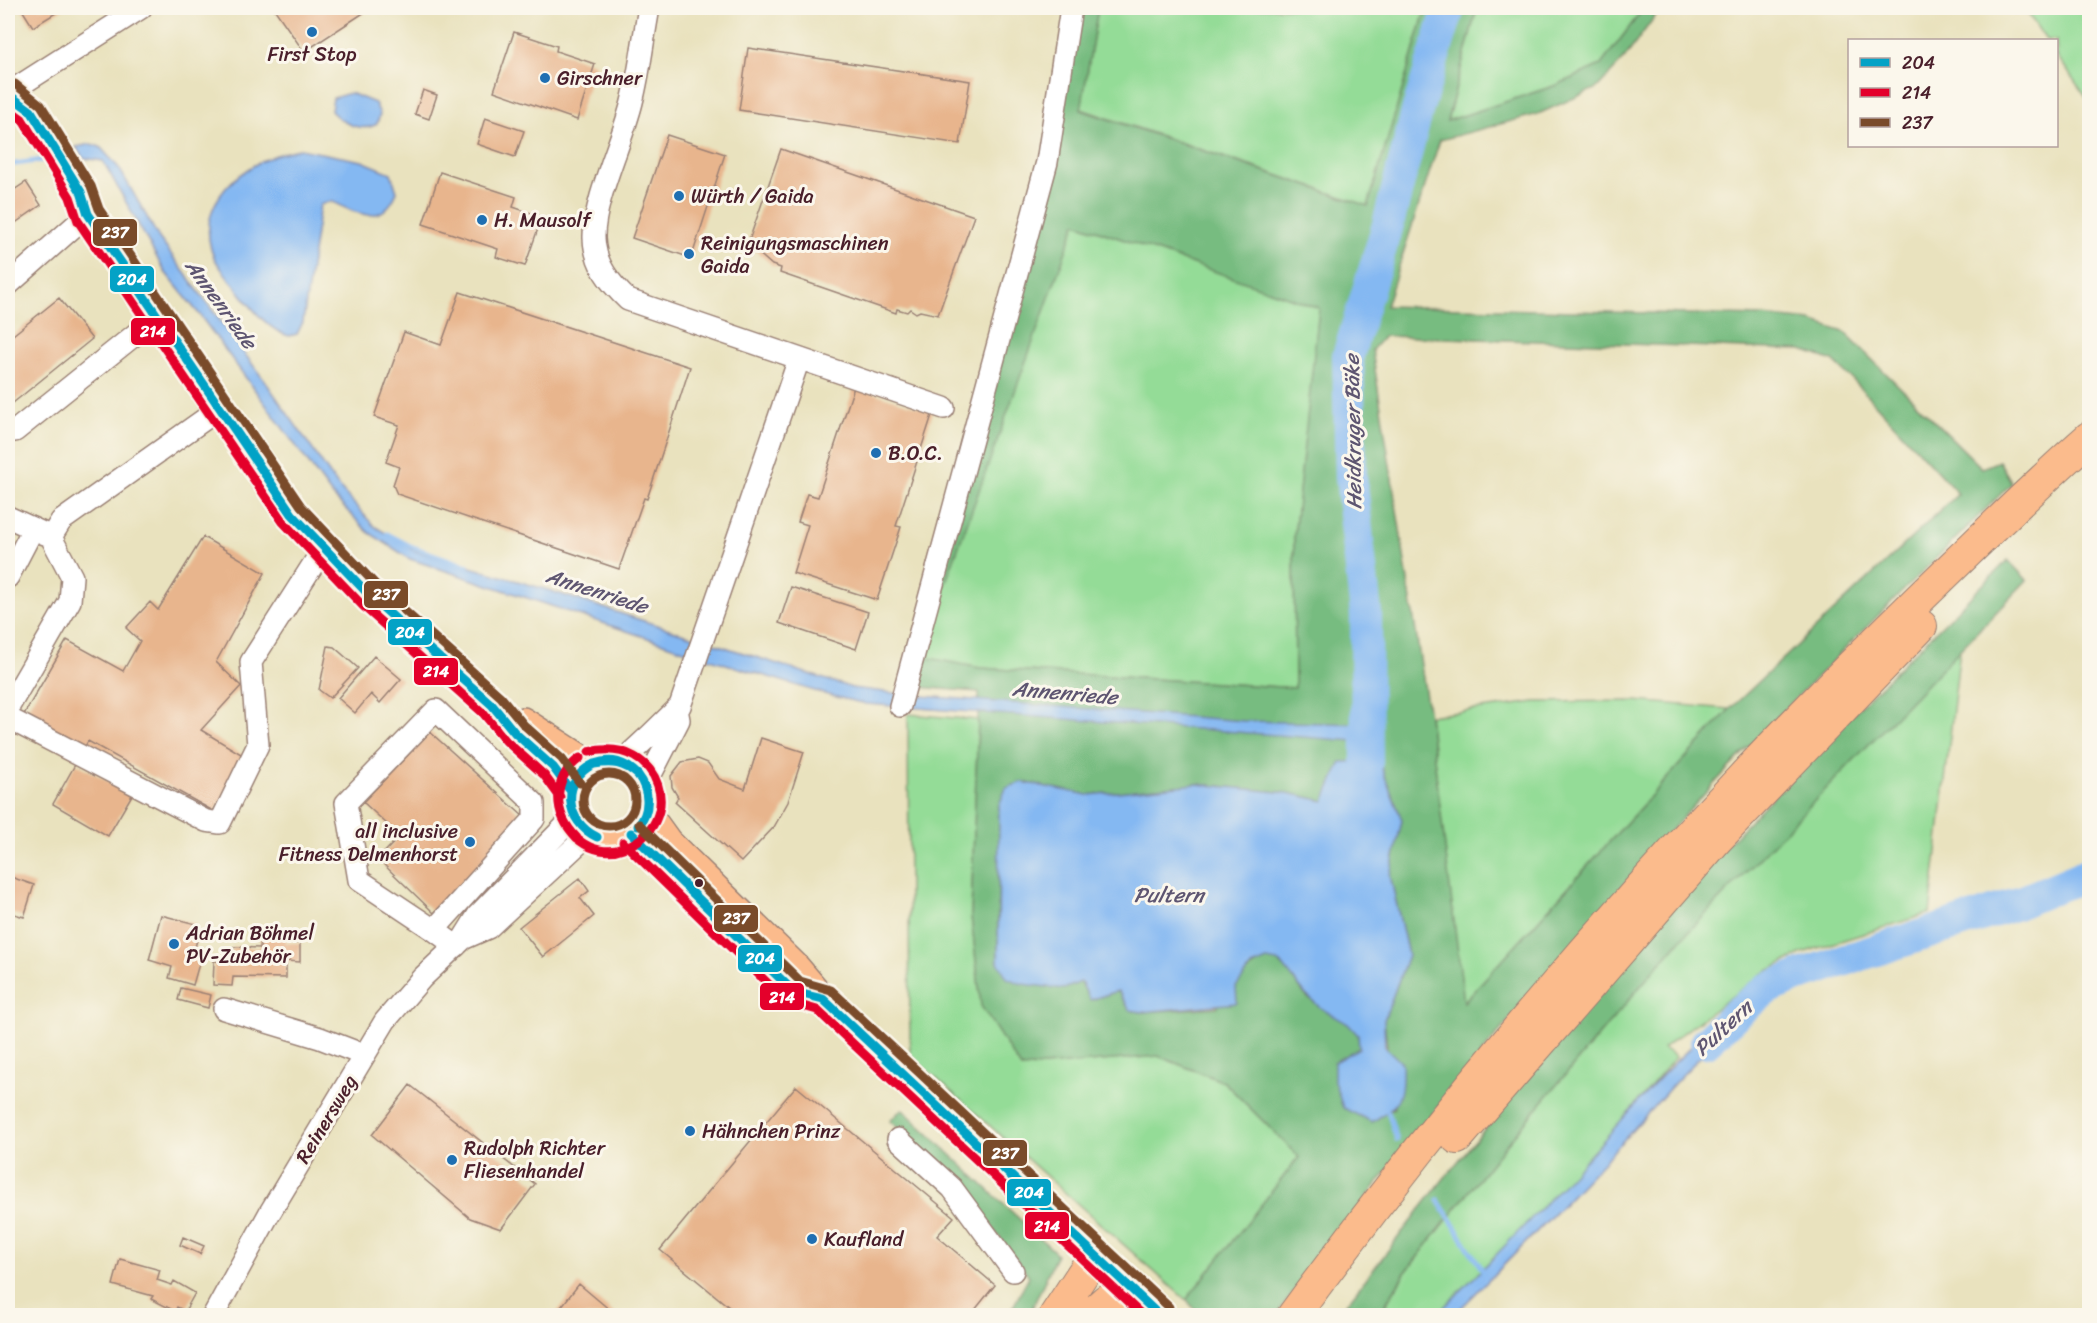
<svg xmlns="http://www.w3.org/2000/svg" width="2097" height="1323" viewBox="0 0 2097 1323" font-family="Sriracha,sans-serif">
<rect width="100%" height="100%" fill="#fbf7ec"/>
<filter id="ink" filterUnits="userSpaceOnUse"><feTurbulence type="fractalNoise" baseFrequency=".0167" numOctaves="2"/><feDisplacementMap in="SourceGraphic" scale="12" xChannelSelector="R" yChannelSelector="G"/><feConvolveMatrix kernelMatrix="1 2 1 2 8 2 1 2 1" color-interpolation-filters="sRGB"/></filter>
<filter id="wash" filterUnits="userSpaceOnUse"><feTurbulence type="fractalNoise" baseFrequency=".008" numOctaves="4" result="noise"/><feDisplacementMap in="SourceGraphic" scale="24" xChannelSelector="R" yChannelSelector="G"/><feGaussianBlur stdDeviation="1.35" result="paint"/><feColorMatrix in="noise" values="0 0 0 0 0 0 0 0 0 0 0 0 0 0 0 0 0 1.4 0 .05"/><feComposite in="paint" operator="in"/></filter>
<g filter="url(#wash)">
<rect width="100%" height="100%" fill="#e9e2be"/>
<!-- green -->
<path fill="#94dc97" stroke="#6f7e61" stroke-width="1.5" d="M1098,8H1426L1369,206L1081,109Z
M1477,8H1644L1601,65L1557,85L1447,121Z
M2024,8H2089L2088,100L2057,56L2056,40H2046Z
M1076,223L1320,308L1294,537L1295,688L980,668L918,656Z
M1960,648L1930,913L1802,953L1762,974L1663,1048L1676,1057C1600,1148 1520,1233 1436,1315L1379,1316L1405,1273L1504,1147L1672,949Z
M1635,701L1730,709L1463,1003L1429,716L1535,702Z
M908,714L978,720L971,916L981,1005L1021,1068L1158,1056L1224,1082L1299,1157L1186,1300L910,1055Z"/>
<!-- forest -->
<path fill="#77bc80" stroke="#606e56" stroke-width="1.5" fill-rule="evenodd" d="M1073,8H1098L1081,110L1368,206L1426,8H1446C1414,112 1387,218 1354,323L1360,326L1451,8H1477L1447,121L1557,85L1601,65L1644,8H1661L1624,59L1597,88L1538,114L1440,140L1386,306L1762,316L1811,321L1844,332L1982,468L1999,461L2012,483C1879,615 1742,746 1620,889C1500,1027 1386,1170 1276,1315H1201L1186,1300L1299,1157L1224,1082L1158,1056L1021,1068L981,1006L977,969L971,916L979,692L905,686L1045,180ZM1076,223L1319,308L1294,537L1295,688L980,668L919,656ZM1384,336L1802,350L1833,361L1853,380L1958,494L1730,709L1464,1002L1429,716L1372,350ZM1380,764L1402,820L1390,875L1408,955L1384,1020L1394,1108L1372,1122L1334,1062L1359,1048C1359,1044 1360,1038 1358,1034C1351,1020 1319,1009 1306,996C1295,984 1286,958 1267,960C1250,962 1229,994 1217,1007L1142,1012L1130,1010L1118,991L1090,1000L1081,982L998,962L999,805L1022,782L1088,795L1197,784L1288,793L1324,801Z
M2008,560L2027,580L1672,949L1504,1147L1405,1273L1379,1315L1337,1316L1442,1181L1560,1037L1714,858L1854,712Z
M902,1109L1057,1254L1029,1315H1009L1029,1276L959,1184L890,1121Z"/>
<!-- water -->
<path fill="#84b8f2" stroke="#676c8e" stroke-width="1.5" d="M350,93L375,103L380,114L377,124C361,133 342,123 331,111L333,98Z
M91,144L100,147L119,168L159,238L267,384L338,486L374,526L413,550L548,590L852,688L909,695L1244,721L1367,724L1368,742L866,704L828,695L726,664L410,559L368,532L332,495L199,314L165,272L103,161L83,158L76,147Z
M300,149L362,161L391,173L397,192C382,228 358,214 331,201L320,205L303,322L297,334L289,336C270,331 253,310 241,294C232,281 215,265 211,249C196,195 253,156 300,149Z
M1367,761L1380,764L1402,820L1390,875L1408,955L1384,1020L1385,1047L1402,1063C1403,1097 1401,1104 1372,1122L1343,1108L1334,1081V1062L1359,1048L1358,1035L1348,1024L1322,1009L1306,995L1281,963L1267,960L1252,966L1236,987L1237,1003L1142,1012L1130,1010L1118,991L1090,1000L1081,982L1064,989L1022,984L1007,978L998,962L999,805L1006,788L1022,782L1088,795L1197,784L1288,793L1324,801L1341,762Z
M1738,1012C1720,1040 1694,1062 1671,1087C1604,1164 1532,1237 1460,1309L1454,1315H1436C1496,1257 1553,1196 1609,1134C1644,1096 1694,1035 1738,1012Z"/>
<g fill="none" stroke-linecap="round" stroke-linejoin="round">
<!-- stream -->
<path stroke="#84b8f2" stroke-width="5" d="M8,165L50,159
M387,534L410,546L467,566
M1388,1112L1397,1140
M1438,1200L1485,1274"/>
<!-- river -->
<path stroke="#84b8f2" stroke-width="32" d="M1367,761L1366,614L1351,476L1348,356L1387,228L1418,108L1449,8
M1706,1042L1738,1012L1767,989L1803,974L2014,905L2090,873"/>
</g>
<g id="blocks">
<!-- building -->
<path fill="#e8b58d" d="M21,8H64L33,27Z
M278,8H362L365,12L304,52L275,10Z
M514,32L557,46L556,51L595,64L577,120L494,91Z
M748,48L970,81L960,144L739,110Z
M423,90L437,95L429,119L415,114Z
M485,118L524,131L515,157L477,144Z
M667,135L725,154L693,253L685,256L632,238Z
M781,149L974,216L938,315L920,311L916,313L910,309L907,312L897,309L896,313L780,273L781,268L772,265L756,251L746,249Z
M440,172L516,197L513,207L542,217L525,266L496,257L498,249L423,224Z
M26,182L41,205L11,226L8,221V194Z
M460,292L690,367L647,499L644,498L619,569L397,494L393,485L399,467L386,462L399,425L374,417L404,332L441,345Z
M59,298L92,339L8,407V339Z
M854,387L933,412L896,526L901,527L877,600L793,573L808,525L798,522L807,494L818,497Z
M203,537L265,573L216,662L241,686L201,730L246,757L215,812L88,741L83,750L23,716L67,640L123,671L140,641L126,628L150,602L158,610Z
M791,587L868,612L856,649L779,623Z
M328,646L334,647L358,668L330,698L319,690Z
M374,656L401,679L380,703L371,694L355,713L338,698Z
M430,732L524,817L434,913L378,859L400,836L363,802Z
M761,738L804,752L788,802L774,827L741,862L675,802L678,797L672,787L671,776L682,762L698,759L708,763L719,779L745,789Z
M76,763L132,795L108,836L53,804Z
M8,876L34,885L24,917L8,912Z
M580,878L589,891L580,898L594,916L543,957L519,927Z
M161,915L196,924L193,935L198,936L194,951L202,953L193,985L169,978L172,967L149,960Z
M261,932L286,933V943H300V962L286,961V978L233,977L232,986L213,985L214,961H225V951H233V947L260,948Z
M181,988L211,995L208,1008L178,1000Z
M410,1085L535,1184L501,1229L470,1218L372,1135Z
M796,1086L954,1217L937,1236L995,1285L970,1316H740L660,1250Z
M183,1237L204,1246L200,1254L180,1245Z
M120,1259L160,1270L157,1280L172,1285L174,1281L195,1293L185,1311L177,1307L175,1311L151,1299L153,1296L113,1285Z
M579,1284L617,1316H554Z"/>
</g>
</g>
<g filter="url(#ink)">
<use href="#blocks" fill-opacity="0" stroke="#9a8074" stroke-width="1.5"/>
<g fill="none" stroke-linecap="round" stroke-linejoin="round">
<defs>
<path id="minor" d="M649,8C643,39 640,71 632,102C623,140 593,201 594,238C595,265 610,283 628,300L944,408
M8,93L141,8
M8,285L88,214
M219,409L61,521L51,537L72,577L70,601L8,708L10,719L206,821L220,823L258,745L251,662L323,549
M15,431L157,317
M8,517L45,534
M8,577L33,529
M900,706L1047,162L1071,8
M621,762C641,744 661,725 680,706L799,359
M646,784L679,720L677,709
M434,930L359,880L346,803L436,710L534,803V819L434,930L456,946
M463,939L488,928L589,834
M224,1009L320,1038L364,1055
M898,1139L952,1188L1013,1271
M213,1316L269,1214L385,1021L422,978L463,939L478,915L574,817"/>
<path id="major" d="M8,94L31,111L81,192L88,214L292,514L371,597L492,705L515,733L553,767L570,790
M523,721L590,764
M570 800a39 39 0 1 1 78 0a39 39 0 1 1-78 0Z
M647,813L668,842L795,966L823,999L1161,1316
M631,833L794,992L822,999"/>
<path id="highway" d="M1457,1138L1716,840L1921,626
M1055,1316L1095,1255
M1089,1316L1107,1300L1130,1287
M1293,1316C1480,1060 1689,822 1916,602C1974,546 2030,490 2090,437"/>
</defs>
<!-- minor casing -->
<use href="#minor" stroke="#9a8074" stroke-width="24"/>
<!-- major casing -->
<use href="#major" stroke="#9a8074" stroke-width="30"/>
<!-- highway casing -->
<use href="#highway" stroke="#9a8074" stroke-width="34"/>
<!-- minor -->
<use href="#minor" stroke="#fff" stroke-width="21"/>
<!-- major -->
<use href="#major" stroke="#fbbb8c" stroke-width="27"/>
<!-- highway -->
<use href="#highway" stroke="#fbbb8c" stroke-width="32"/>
<defs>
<path id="bus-1" d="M8,94L31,111L81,192L88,214L292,514L371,597L492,705L515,733L553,767L570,790
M594,764C560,780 565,822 597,837
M594,764C612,758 625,762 638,775
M594,764C612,761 624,762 638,775
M638,826C651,811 649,790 638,775
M638,826C651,812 650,790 638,775
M631,833L794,992L823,999L1160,1316"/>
<path id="bus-2" d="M8,109L22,119L70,197L78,221L283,522L363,606L483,713L506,741L544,775L560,797
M577,838C553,814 551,779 580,758
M580,841C592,850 608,854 623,848C688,825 662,735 589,752
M623,842L786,1001L817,1010L1143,1316"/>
<path id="bus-3" d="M15,84L41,105L91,186L99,209L301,506L379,588L501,697L524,725L562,759L580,783
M583 800a26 26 0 1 1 52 0a26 26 0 1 1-52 0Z
M639,824L800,981L831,990L1169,1307"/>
</defs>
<!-- bus-1 casing -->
<use href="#bus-1" stroke="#fbf7ec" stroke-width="14"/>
<!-- bus-2 casing -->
<use href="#bus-2" stroke="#fbf7ec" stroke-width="14"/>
<!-- bus-3 casing -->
<use href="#bus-3" stroke="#fbf7ec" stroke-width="14"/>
<!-- bus-1 -->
<use href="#bus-1" stroke="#04a2c6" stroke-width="9"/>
<!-- bus-2 -->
<use href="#bus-2" stroke="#e4002b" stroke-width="9"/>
<!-- bus-3 -->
<use href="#bus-3" stroke="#7a4b2a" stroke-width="9"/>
</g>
</g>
<!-- markers -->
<g fill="#1f6fb2" stroke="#fbf7ec" stroke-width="2">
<circle cx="312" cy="32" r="6"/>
<circle cx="545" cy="78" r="6"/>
<circle cx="679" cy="196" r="6"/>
<circle cx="482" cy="220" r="6"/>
<circle cx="689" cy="254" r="6"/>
<circle cx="876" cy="453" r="6"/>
<circle cx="470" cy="842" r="6"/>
<circle cx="174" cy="944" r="6"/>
<circle cx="690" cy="1131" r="6"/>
<circle cx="452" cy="1160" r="6"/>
<circle cx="812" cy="1239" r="6"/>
</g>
<circle fill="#4a1f2b" stroke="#fbf7ec" stroke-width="2" cx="699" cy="883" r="5"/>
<g text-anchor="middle" stroke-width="6" stroke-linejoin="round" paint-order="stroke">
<!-- poi labels -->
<g font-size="20" fill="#4a1f2b" stroke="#fbf7ec" text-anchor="start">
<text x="312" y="61" text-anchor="middle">First Stop</text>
<text x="557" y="85">Girschner</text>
<text x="691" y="203">Würth / Gaida</text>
<text x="494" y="227">H. Mausolf</text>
<text x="701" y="250">Reinigungsmaschinen<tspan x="701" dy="23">Gaida</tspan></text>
<text x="888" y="460">B.O.C.</text>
<text x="458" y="838" text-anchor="end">all inclusive<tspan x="458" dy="23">Fitness Delmenhorst</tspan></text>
<text x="186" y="940">Adrian Böhmel<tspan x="186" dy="23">PV-Zubehör</tspan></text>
<text x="702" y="1138">Hähnchen Prinz</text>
<text x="464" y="1155">Rudolph Richter<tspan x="464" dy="23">Fliesenhandel</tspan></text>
<text x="824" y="1246">Kaufland</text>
</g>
<!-- street labels -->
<g font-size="20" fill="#4a1f2b" stroke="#fbf7ec">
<text transform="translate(326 1119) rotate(-59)" y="7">Reinersweg</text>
</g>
<!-- water labels -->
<g font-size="21" font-style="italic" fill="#5e5571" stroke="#fbf7ec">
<text transform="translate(221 304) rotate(54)" y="7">Annenriede</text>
<text transform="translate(1353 432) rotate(-91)" y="7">Heidkruger Bäke</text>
<text transform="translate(597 591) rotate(18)" y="7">Annenriede</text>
<text transform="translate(1065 693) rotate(5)" y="7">Annenriede</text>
<text x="1169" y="902">Pultern</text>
<text transform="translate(1723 1028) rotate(-43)" y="7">Pultern</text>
</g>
</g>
<g stroke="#fbf7ec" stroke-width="2">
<rect x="92" y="218" width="46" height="29" rx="6" fill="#7a4b2a"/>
<rect x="109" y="265" width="46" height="28" rx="6" fill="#04a2c6"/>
<rect x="130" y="317" width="46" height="29" rx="6" fill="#e4002b"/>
<rect x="363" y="580" width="46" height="29" rx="6" fill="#7a4b2a"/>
<rect x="387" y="618" width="46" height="28" rx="6" fill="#04a2c6"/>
<rect x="413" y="657" width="46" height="29" rx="6" fill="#e4002b"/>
<rect x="713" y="904" width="46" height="29" rx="6" fill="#7a4b2a"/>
<rect x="737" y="944" width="46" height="29" rx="6" fill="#04a2c6"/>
<rect x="759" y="982" width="46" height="29" rx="6" fill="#e4002b"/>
<rect x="982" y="1139" width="46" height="28" rx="6" fill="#7a4b2a"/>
<rect x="1006" y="1178" width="46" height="29" rx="6" fill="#04a2c6"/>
<rect x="1024" y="1211" width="46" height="29" rx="6" fill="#e4002b"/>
</g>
<g font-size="16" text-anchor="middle" font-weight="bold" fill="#fff">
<text x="115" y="238">237</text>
<text x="132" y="285">204</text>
<text x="153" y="337">214</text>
<text x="386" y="600">237</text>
<text x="410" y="638">204</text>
<text x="436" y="677">214</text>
<text x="736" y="924">237</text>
<text x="760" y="964">204</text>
<text x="782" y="1003">214</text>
<text x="1005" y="1159">237</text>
<text x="1029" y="1198">204</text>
<text x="1047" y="1232">214</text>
</g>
<!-- margin -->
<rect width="2097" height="1323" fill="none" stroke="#fbf7ec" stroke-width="30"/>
<!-- legend -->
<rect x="1848" y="39" width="210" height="108" fill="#fbf7ec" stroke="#b4a19f" stroke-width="1.5"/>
<rect x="1860" y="58" width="30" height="9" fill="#04a2c6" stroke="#b4a19f" stroke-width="1.5"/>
<text x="1902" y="69" font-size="18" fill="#4a1f2b">204</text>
<rect x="1860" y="88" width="30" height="9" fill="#e4002b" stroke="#b4a19f" stroke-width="1.5"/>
<text x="1902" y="99" font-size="18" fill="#4a1f2b">214</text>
<rect x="1860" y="118" width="30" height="9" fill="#7a4b2a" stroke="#b4a19f" stroke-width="1.5"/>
<text x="1902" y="129" font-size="18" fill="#4a1f2b">237</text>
</svg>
